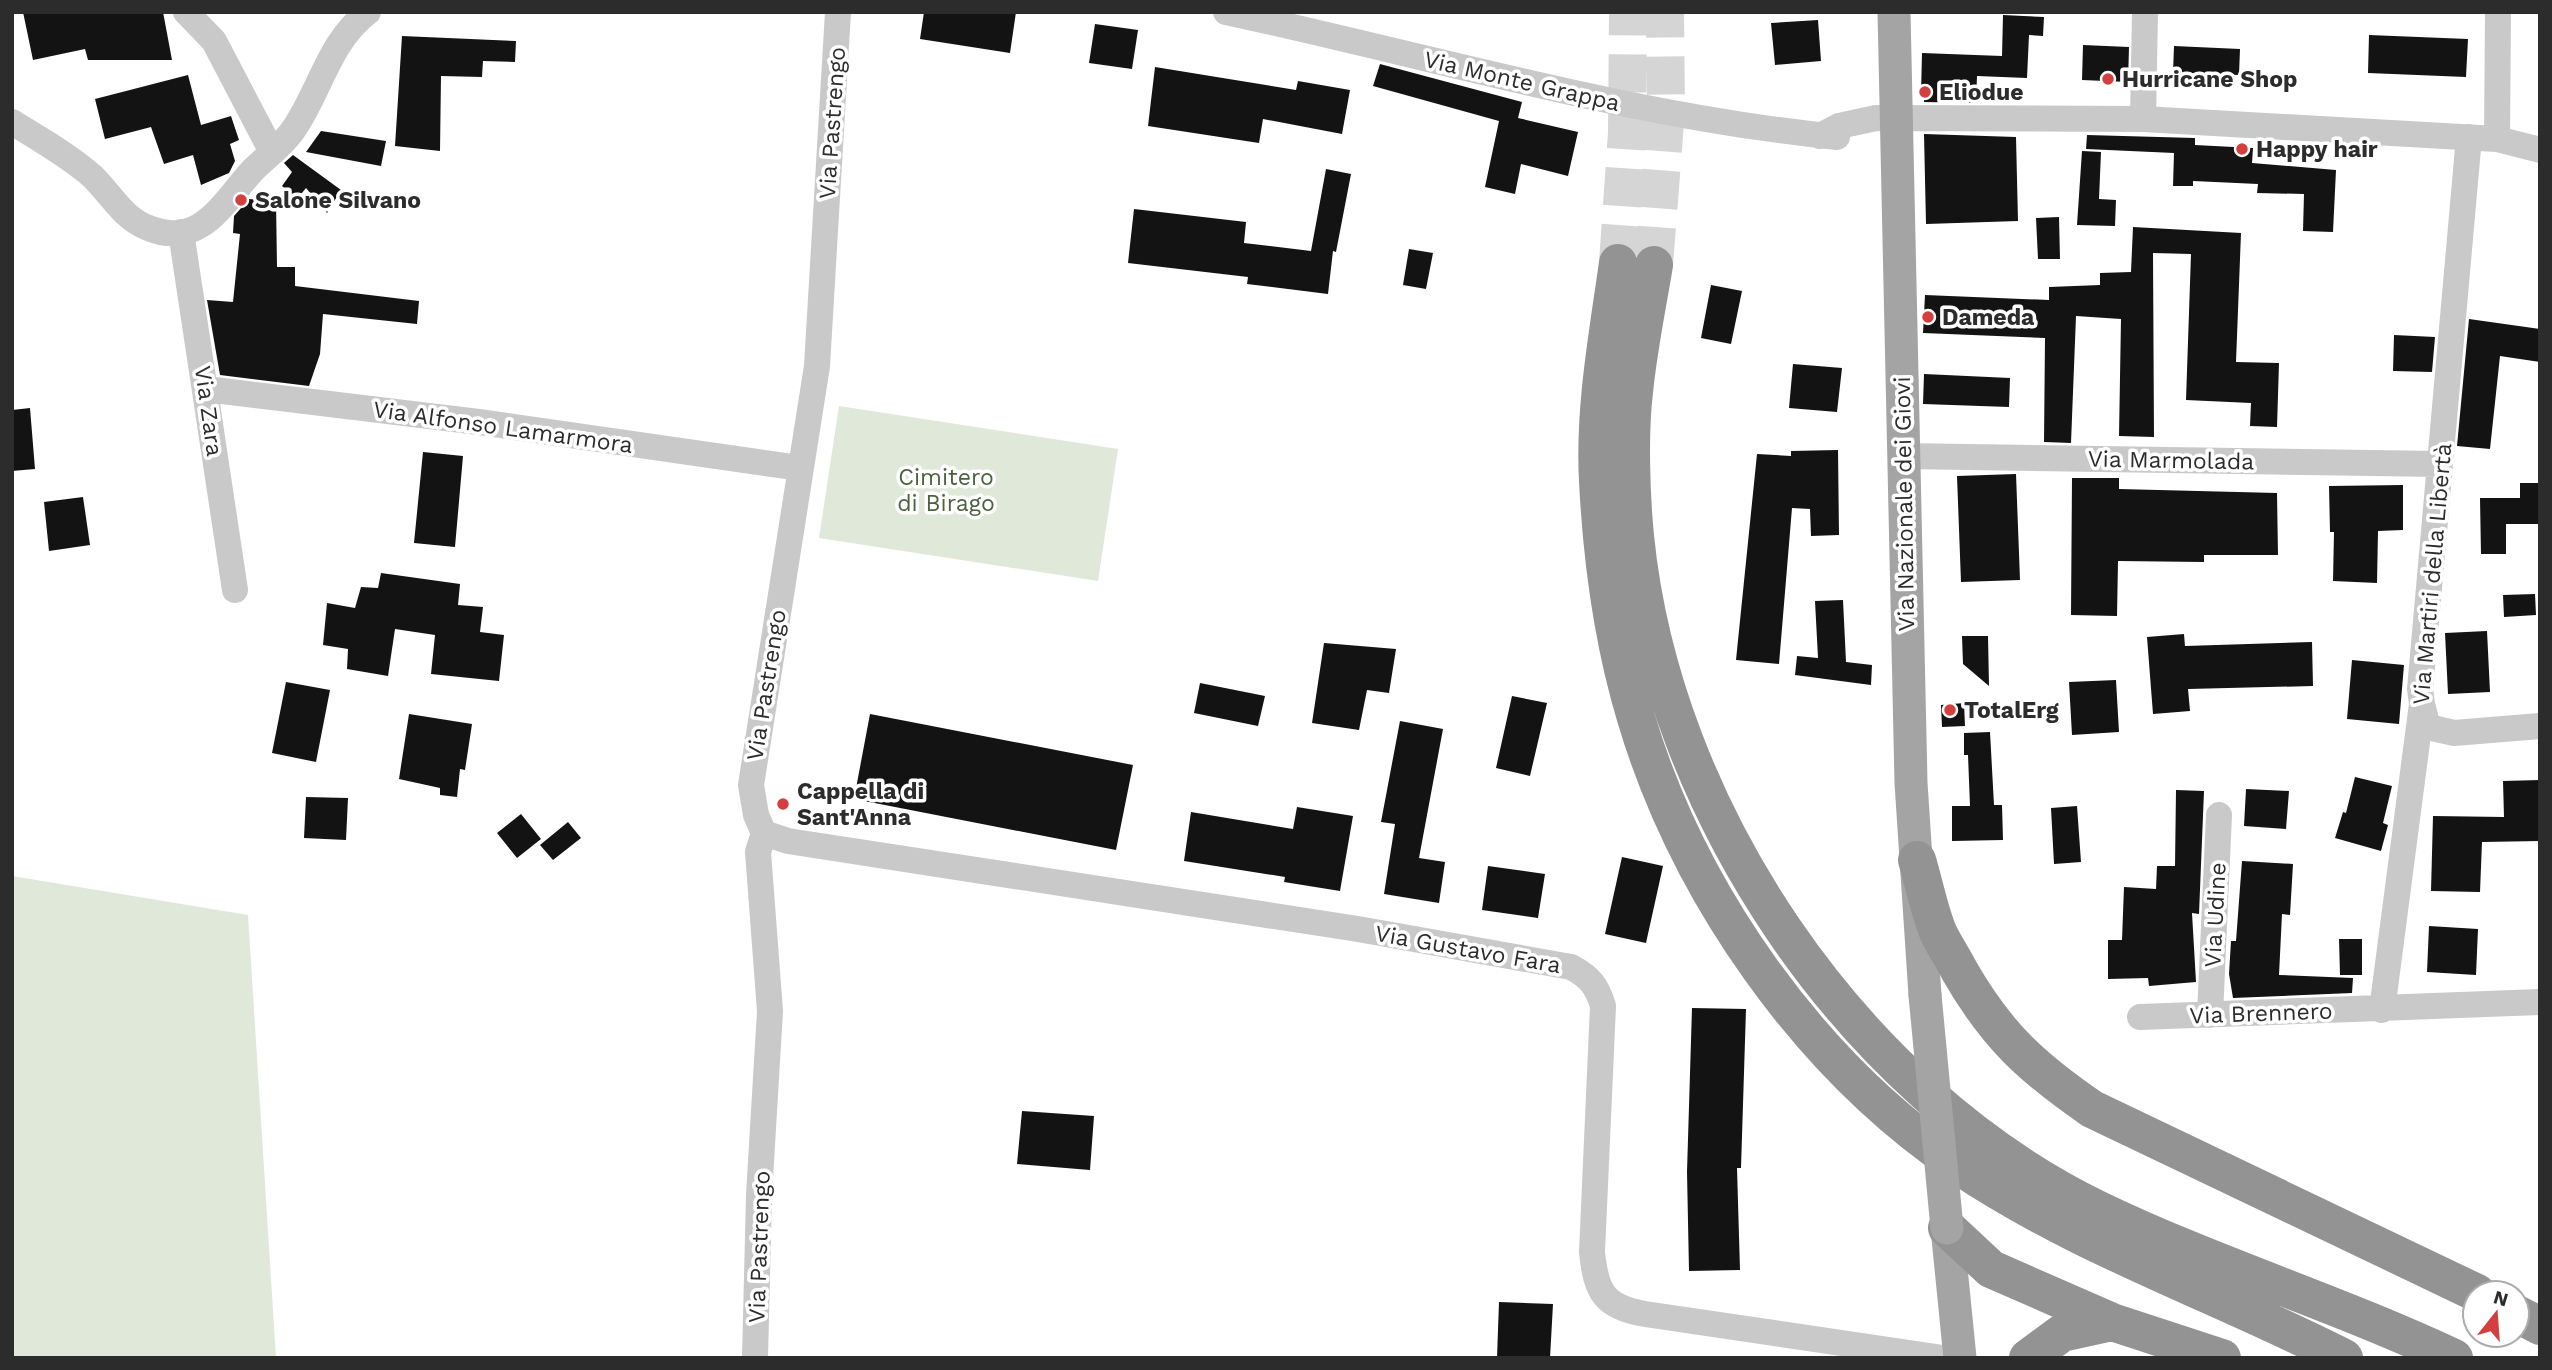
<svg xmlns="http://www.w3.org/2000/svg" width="2552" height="1370" viewBox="0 0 2552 1370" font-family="'Work Sans',sans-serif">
<rect width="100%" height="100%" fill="#fff"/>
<!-- green -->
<path fill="#e0e8da" d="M839,406L1118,449L1098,581L819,538Z
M12,876L248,915L276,1358H12Z"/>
<!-- building -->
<path fill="#131313" d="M23,12H163L172,60H88L85,49L33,60Z
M924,12H1016L1010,53L920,39Z
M2003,15L2044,17L2043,36L2029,35L2027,78L1977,76L1976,103L1924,102V94H1921L1922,53L2002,56Z
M1818,20L1821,61L1775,65L1771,23Z
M1095,24L1138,30L1132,69L1089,63Z
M2369,35L2468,39L2466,77L2368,73Z
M402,36L516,41L515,62L483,61L482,77L441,76L440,151L395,146Z
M2083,45L2129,47L2128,82L2082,80Z
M2174,46L2240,49L2239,75L2173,73Z
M1380,64L1522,102L1518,118L1578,132L1568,176L1521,164L1515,194L1485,187L1499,121L1373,86Z
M1155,67L1296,90L1298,81L1350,90L1342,134L1263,119L1259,143L1148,126Z
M188,75L201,125L231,116L239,140L230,144L235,161L229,173L201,185L193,155L164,164L151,127L105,139L95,99Z
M321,131L386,141L381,166L306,152Z
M1924,134L2016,137L2018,221L1926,224Z
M2087,135L2195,138V145L2253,148L2252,163L2336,170L2333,232L2303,231L2304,194L2257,193L2258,184L2193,181V186H2173L2174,153L2086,149Z
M2082,151L2101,152L2099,199L2116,200L2115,226L2077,225Z
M293,155L341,190L327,213L306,188L297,199L282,186L292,172L284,163Z
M1326,169L1351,174L1336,252L1333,251L1328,294L1247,284L1248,277L1128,263L1134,209L1246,222L1244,243L1311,251Z
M249,199L276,201L277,267H295V286L419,301L417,324L323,314L320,354L309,386L220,375L207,300L233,302L240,234L233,233L234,216Z
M2059,217L2060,259H2038L2036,218Z
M2133,227L2241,233L2236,362L2279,363L2277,427L2250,426L2251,403L2186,400L2191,254L2153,253L2154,437L2119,436L2121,319L2076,316L2071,443L2044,442L2045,338L1923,333L1925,295L2049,300V287L2100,285V273L2131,272Z
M1409,249L1433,253L1426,289L1403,285Z
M1711,285L1742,291L1731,344L1701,338Z
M2469,319L2540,329V362L2500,356L2490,449L2457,446Z
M2394,335L2435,337L2432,372L2393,371Z
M1793,364L1842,368L1837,412L1789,408Z
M1924,374L2010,378L2009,407L1923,404Z
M30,408L35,469L12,471V410Z
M1838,450L1839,535L1811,536L1810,509L1792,508L1779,664L1736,660L1757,454L1791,456V451Z
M423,452L463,456L455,547L414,543Z
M2016,474L2020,580L1961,582L1957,476Z
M2072,478H2119V489L2277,493L2278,555H2204V562L2118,561L2117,616L2071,615Z
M2520,483H2540V524H2506V554H2481L2480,498H2520Z
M2403,485V530L2378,531L2377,583L2333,581L2334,532H2330L2329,486Z
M83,497L90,545L49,551L44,502Z
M381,573L460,584L458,605L483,607L480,632L504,635L499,681L431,674L435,635L395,629L388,676L347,669L348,649L323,645L327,603L355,608L361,587L378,588Z
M2535,594L2536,615L2504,617L2503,595Z
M1843,600L1846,662L1872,665L1871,685L1795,675L1797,656L1818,658L1815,601Z
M2487,631L2490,692L2448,694L2445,633Z
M2184,634L2185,646L2312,642L2313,686L2188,689L2190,711L2153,714L2147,637Z
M1962,636H1988L1989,686L1963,664Z
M1324,643L1396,649L1389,693L1367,690L1359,730L1312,723Z
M2352,660L2404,665L2399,724L2347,719Z
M2116,680L2119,732L2072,735L2069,682Z
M286,682L330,690L316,762L272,753Z
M1200,683L1265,696L1258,726L1194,713Z
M1512,696L1547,703L1530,776L1496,768Z
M1964,703L1965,726L1942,727L1941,705Z
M409,714L472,724L465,770L460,769L457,797L440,795V788L399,779Z
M870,714L1133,765L1116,850L854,799Z
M1400,721L1443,729L1419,858L1445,862L1439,903L1384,894L1395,824L1381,822Z
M1990,732L1994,805H2002L2003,840L1952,841V806H1970L1968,755H1964V733Z
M2355,777L2392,786L2383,823L2388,825L2381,851L2335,838L2343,812L2346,813Z
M2540,780V841L2482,842L2480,892L2431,891L2433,816L2504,817L2503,781Z
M2246,789L2289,791L2286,829L2244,826Z
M2176,790L2204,791L2199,914L2192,913L2196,982L2149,986L2148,978L2108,979V940H2122L2124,887L2156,889L2157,866H2175Z
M306,797L348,798L346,840L304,838Z
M2077,806L2081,862L2054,864L2051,808Z
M1297,807L1353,816L1340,891L1284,882L1285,877L1184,861L1191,812L1293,829Z
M521,814L541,839L517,858L497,833Z
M568,822L581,838L553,860L540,845Z
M1622,857L1663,866L1646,943L1605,934Z
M2242,861L2293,864L2290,915L2282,914L2279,975L2353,978L2352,993L2233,998L2229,974L2231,941H2236Z
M1488,866L1545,874L1538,918L1482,910Z
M2429,926L2478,929L2476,975L2427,972Z
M2339,939H2362V975H2340Z
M1692,1008L1746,1009L1741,1168H1737L1740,1270L1689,1271L1687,1172Z
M1022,1111L1094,1116L1090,1170L1017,1164Z
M1499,1302L1553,1304L1550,1358H1497Z"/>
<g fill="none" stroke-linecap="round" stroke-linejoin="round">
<!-- highway-tunnel -->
<path stroke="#d5d5d5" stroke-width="38" stroke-dasharray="38 19" stroke-linecap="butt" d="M1618,263L1627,133L1628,12
M1654,265L1666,110L1665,12"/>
<!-- minor -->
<path stroke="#c9c9c9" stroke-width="26" d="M186,12L214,41L272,152
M1226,12C1430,56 1629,116 1837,137
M2143,119L2145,12
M12,122C39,139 68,155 92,176C110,193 122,217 146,227C200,251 223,202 253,170C268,155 286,143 297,124C322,85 330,41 368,12
M1820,136L1839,126L1876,118L2143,119L2497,139L2540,150
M2497,139L2498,12
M181,232L235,590
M206,389L487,423L800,468
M1903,456L2440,464
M2422,704L2428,727L2454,733L2540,726
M764,833L788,841L1358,929L1571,967C1590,977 1597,986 1603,1006L1592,1252C1596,1292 1604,1307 1645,1314L1943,1358
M2382,1010L2422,704L2420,689L2469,137
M2210,1015L2219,815
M2140,1017L2540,1002
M755,1358L759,1195L770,1011L758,852L764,833L756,815L751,785L817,366L838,12"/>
<!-- major -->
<path stroke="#a4a4a4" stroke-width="33" d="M1894,12L1911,783L1925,995
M1947,1228L1960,1358"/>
<!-- highway -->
<path stroke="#939393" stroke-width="38" d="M1618,263C1608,335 1594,408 1598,481C1602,560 1613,642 1636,718C1688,892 1808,1064 1959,1166C2078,1246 2216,1293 2344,1358
M1654,265C1647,307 1638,350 1634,392C1629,433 1631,495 1635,536C1662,808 1850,1089 2097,1209C2213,1265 2337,1303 2454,1358
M1917,860C1924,883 1929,910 1938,932C1944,945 1953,958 1959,970C1996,1035 2031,1067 2092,1109L2477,1293
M1947,1228L1991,1269L2112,1322L2222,1358
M2517,1314L2540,1326
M2028,1358L2062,1333L2112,1322"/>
<!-- major-bridge -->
<path stroke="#a4a4a4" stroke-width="33" d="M1925,995L1947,1228"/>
</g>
<!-- markers -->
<g fill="#d23f3e" stroke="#fff" stroke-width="2.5">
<circle cx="2108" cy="79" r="7"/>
<circle cx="1925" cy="92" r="7"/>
<circle cx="2242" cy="149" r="7"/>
<circle cx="241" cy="200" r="7"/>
<circle cx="1928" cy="317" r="7"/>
<circle cx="1950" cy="710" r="7"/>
<circle cx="783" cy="804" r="7"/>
</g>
<g text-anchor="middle" stroke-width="7" stroke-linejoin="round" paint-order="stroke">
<!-- poi labels -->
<g font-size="23" font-weight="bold" fill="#2c2c2c" stroke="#fff" text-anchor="start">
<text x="2122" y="87">Hurricane Shop</text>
<text x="1939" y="100">Eliodue</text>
<text x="2256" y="157">Happy hair</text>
<text x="255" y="208">Salone Silvano</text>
<text x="1942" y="325">Dameda</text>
<text x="1964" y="718">TotalErg</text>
<text x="797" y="799">Cappella di<tspan x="797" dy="26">Sant'Anna</tspan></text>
</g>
<!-- street labels -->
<g font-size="23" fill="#2c2c2c" stroke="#fff">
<text transform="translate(1522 81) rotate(13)" y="8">Via Monte Grappa</text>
<text transform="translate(832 123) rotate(-86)" y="8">Via Pastrengo</text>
<text transform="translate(209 411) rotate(82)" y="8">Via Zara</text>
<text transform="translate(503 427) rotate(8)" y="8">Via Alfonso Lamarmora</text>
<text transform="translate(2171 460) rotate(1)" y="8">Via Marmolada</text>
<text transform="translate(1904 504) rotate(-91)" y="8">Via Nazionale dei Giovi</text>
<text transform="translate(2432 574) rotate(-85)" y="8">Via Martiri della Libertà</text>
<text transform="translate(766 685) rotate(-81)" y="8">Via Pastrengo</text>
<text transform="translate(2215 915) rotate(-87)" y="8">Via Udine</text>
<text transform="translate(1468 949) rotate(10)" y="8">Via Gustavo Fara</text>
<text transform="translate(2261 1013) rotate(-2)" y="8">Via Brennero</text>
<text transform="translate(759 1247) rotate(-88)" y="8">Via Pastrengo</text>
</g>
<!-- park labels -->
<g font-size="23" fill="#4c623e" stroke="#fff">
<text x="946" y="485">Cimitero<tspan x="946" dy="26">di Birago</tspan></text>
</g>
</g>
<!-- border -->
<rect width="2552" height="1370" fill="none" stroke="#2c2c2c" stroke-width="28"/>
<!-- north arrow -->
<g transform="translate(2496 1314) rotate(17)"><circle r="33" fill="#ffffff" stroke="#ababab" stroke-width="2"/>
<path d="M0-5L12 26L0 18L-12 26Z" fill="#d23f3e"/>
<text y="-10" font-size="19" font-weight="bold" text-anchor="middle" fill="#2c2c2c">N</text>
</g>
</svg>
